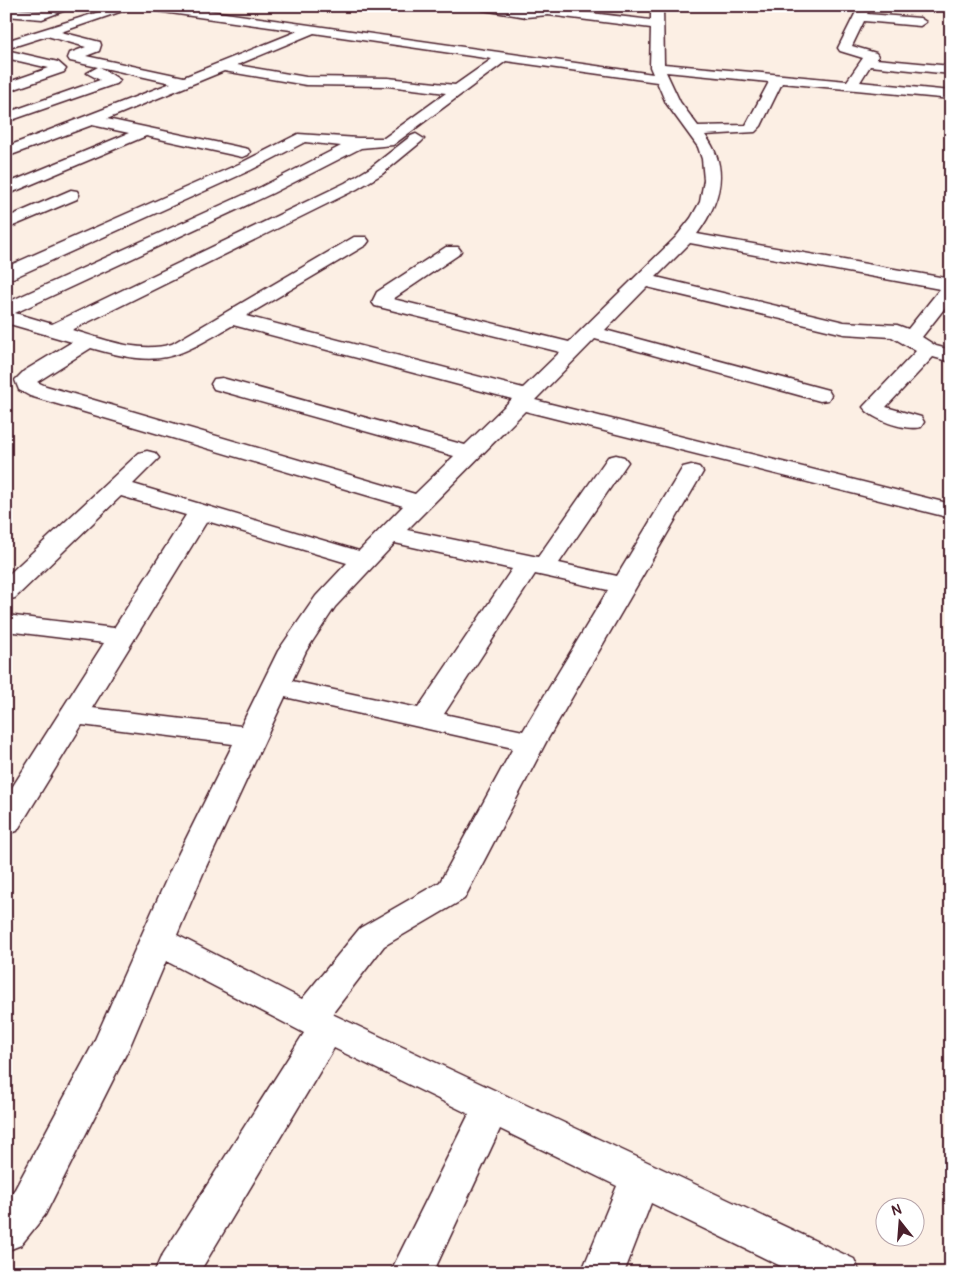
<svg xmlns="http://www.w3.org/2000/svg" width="957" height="1279" viewBox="0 0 957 1279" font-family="Pangolin,sans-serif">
<rect width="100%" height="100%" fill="#fcefe4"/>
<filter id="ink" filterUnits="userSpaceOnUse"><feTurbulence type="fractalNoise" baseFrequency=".02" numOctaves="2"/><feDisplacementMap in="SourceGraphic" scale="10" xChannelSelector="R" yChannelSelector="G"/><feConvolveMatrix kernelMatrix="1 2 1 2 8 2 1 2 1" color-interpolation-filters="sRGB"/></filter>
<g filter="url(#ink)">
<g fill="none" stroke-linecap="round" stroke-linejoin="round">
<defs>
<path id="minor" d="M57,6H76L42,19L6,16V8L41,11Z
M118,6H137L61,32L100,42L101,45L99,51L86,56L184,77L298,31L149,10L143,6H176L653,74L650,67L651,28L548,15L526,17L483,10L477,6C536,6 593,13 651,20V6H663L664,64L847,81L863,58L840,51L838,48L859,6H871L867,14L920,18L926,22L920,26L864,21L852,46L876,53L878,56L876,59L951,66V74L870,66L860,82L951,91V99L782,83L761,126L755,132L705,135C731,169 720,203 697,234L951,279V300L922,337L936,346L951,350V362L933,357L886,407L921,417L924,422L921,427C906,431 872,420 863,407L916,351L892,337L844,334L647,287L605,330L828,390L831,395L828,400L820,401L595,339L535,400L951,504V518L525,411L407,530L538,557L608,457L616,455L624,457L628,462L559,563L617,576L683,467L691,465L699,467L703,472L546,742L464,899L384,946L332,1014L854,1259L860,1273H795L651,1203L624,1273H581L617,1186L500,1129L433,1273H390L469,1114L334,1048L199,1273H154L160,1259L304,1033L166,961L130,1046L45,1215L21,1245L6,1251V1200L15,1189L93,1044L171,869L233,744L82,725L17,831L6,834V797L104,643L6,631V615L114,628L186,515L121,496L15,598L6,600V577L139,453L147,451L155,453L159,458L133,484L359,551L403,506L30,396L19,390L15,380L24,371L72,342L6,323V303L261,187L341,146L305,142L251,170L13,278L6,280V267L239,164L298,134L358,138H384L446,93L388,86L306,85L224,71L107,119L248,149L250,152L248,155L242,157L146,136L6,195V184L129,133L92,125L6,157V147L171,83L100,67L120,80L118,83L6,122V113L100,80L87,73L98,67L70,61L68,58L70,53L86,47L47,36L6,49V41ZM314,33L492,59L455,85L388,78L306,77L237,65ZM506,61L657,82L666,103L698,147L702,159L704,180L700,202L691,218L676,237L569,342L393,299L458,255L461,251L458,247H446L377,292L372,302L375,306L560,352L523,388L246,316L366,245L369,241L366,237H354L172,344C138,354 104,339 72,330L357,189L382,174L421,142L424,139L416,134L411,136L370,168L345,183L52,324L15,313L273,193L361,148L393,145ZM666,72L769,82L746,125L698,126L680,102ZM690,243L940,289L908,329L897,325L844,322L656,277ZM233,325L512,399L465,445L222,378L214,379L211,384L214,389L454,456L415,494L46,386L37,382L91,348C161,368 173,360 233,325ZM207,521L347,563L316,596L278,651L241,726L92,708ZM395,543L512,569L418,708L292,681L306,651L335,607ZM535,574L608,590L523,731L444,714ZM285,697L513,748L440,882L360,928L302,999L177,935L205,869Z
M6,50L58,62L66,69L64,72L6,92V83L49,68L6,58Z
M71,190L77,191L79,195L77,199L6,229V218Z"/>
</defs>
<!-- minor casing -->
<use href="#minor" stroke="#4a1f2b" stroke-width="3"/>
<!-- minor -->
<use href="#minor" fill="#fff" fill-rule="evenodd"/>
</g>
</g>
<!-- margin -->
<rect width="957" height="1279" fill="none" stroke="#fff" stroke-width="25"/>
<rect x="12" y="12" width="932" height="1254" fill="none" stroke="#4a1f2b" stroke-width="2" filter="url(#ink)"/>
<!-- north arrow -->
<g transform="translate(900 1222) rotate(343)"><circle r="24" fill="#ffffff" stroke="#b7a5aa"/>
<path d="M0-4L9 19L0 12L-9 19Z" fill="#4a1f2b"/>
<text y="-8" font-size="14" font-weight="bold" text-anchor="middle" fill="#4a1f2b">N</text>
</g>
</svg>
